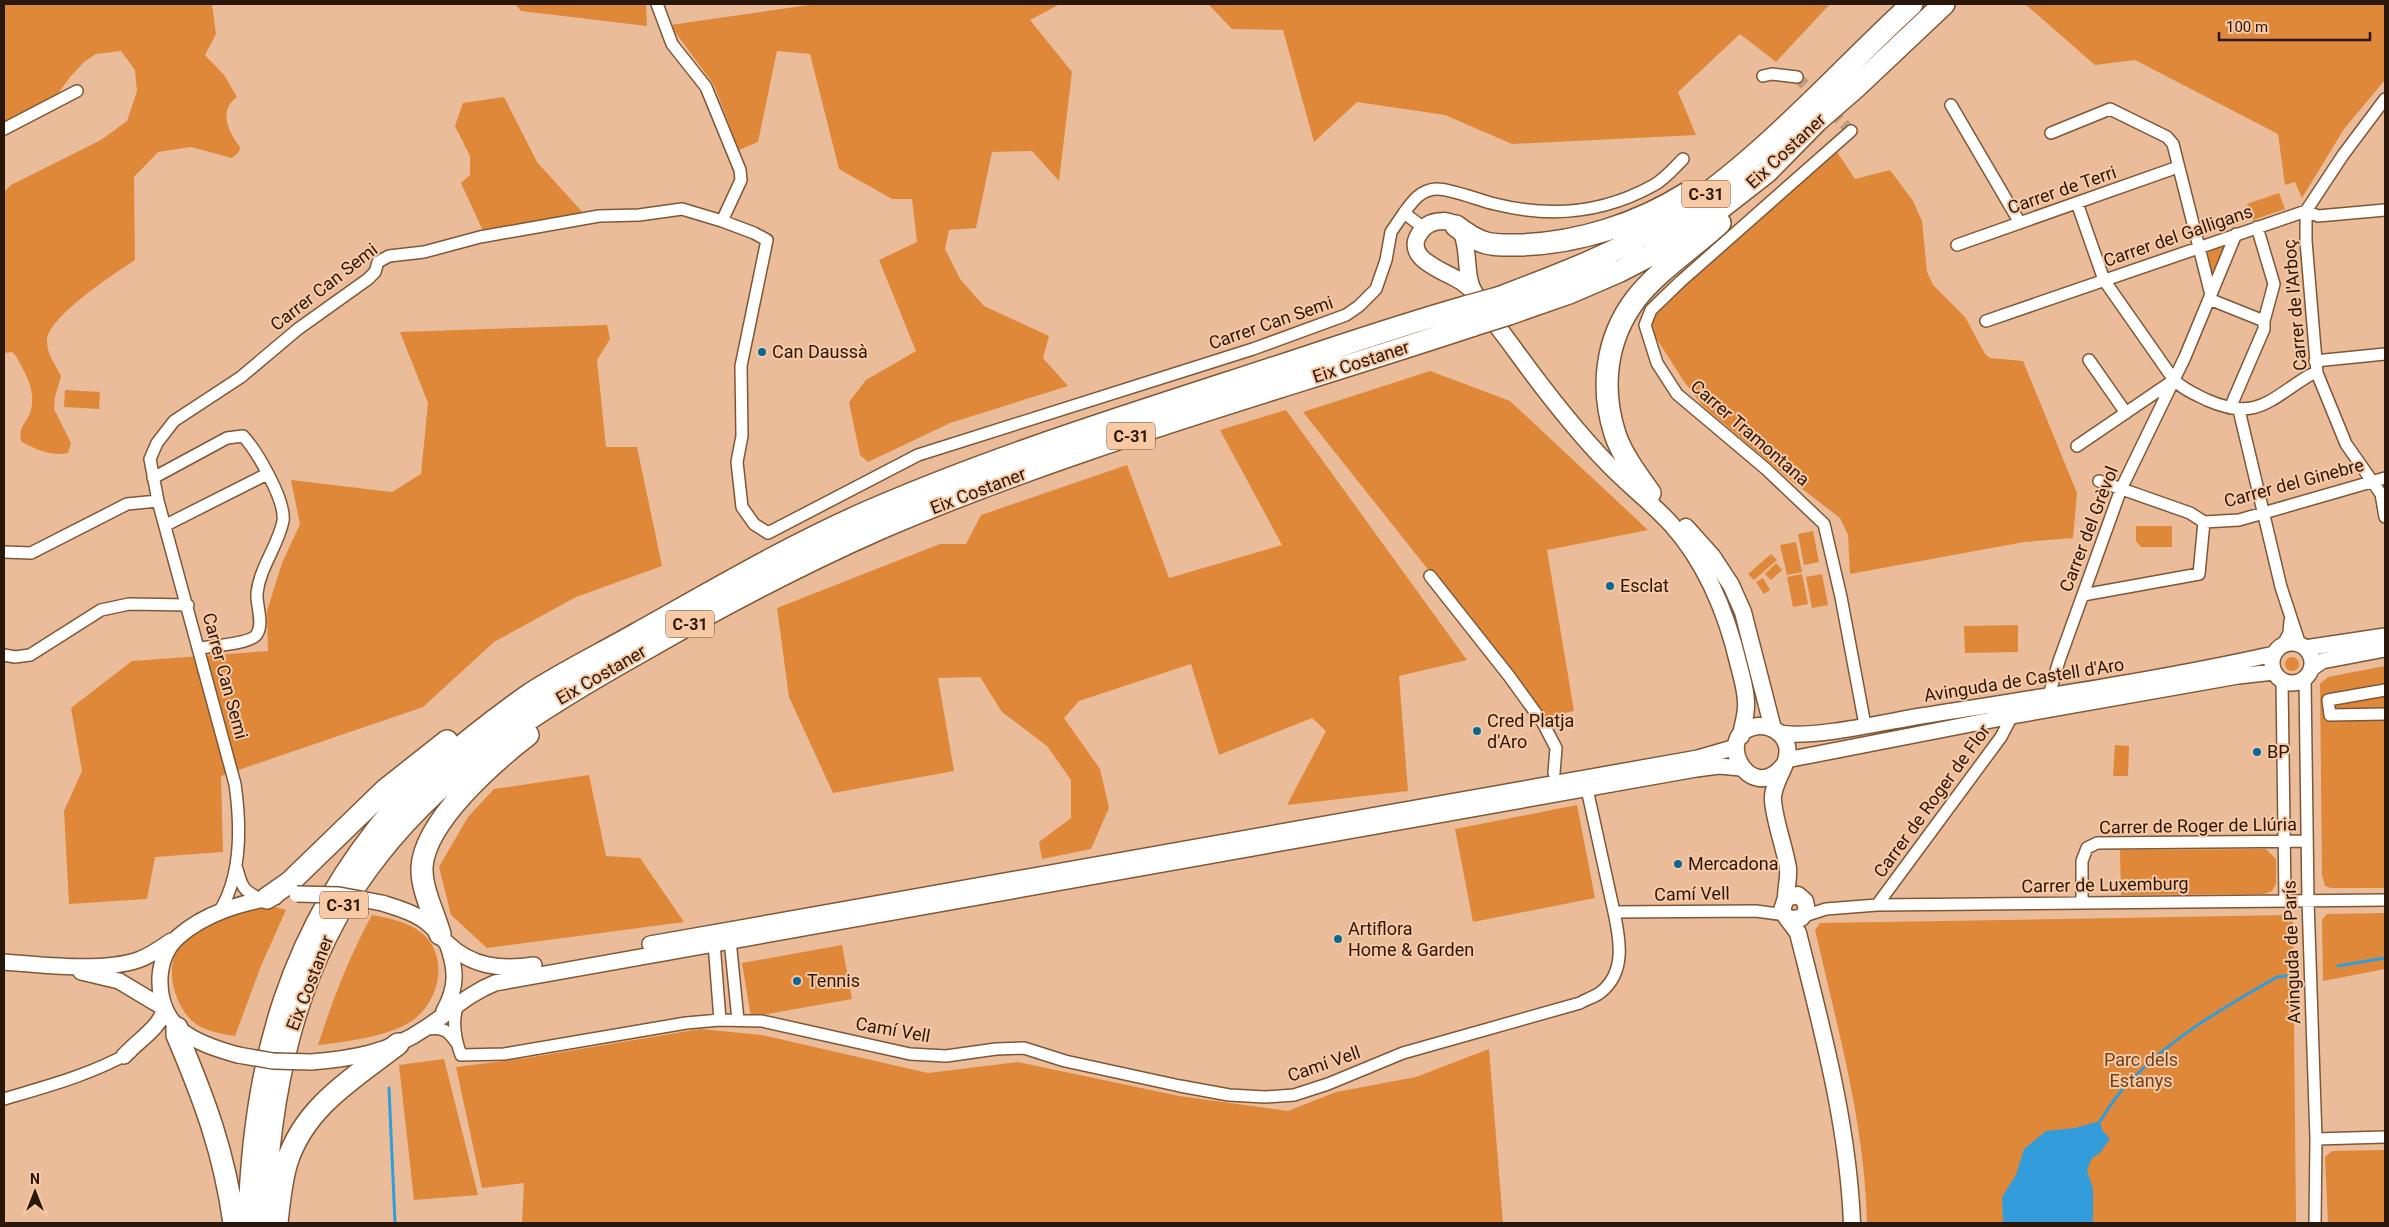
<svg xmlns="http://www.w3.org/2000/svg" width="2389" height="1227" viewBox="0 0 2389 1227" font-family="Roboto,sans-serif">
<rect width="100%" height="100%" fill="#eabc99"/>
<!-- green -->
<path fill="#df8839" d="M4,4H212L216,34L205,55L224,75L237,97C218,111 228,131 240,147L239,152L232,158L191,147L158,152L134,177L135,260C115,273 48,317 47,340C47,356 55,363 61,376L55,397L54,409L71,443L68,453C53,457 35,449 22,442C16,428 28,422 31,410C36,389 25,373 16,356L12,352L4,353V192L11,185L101,140L127,121L137,91L135,70L121,51L96,54L84,62L70,77L57,95L4,122Z
M515,4H646L647,26L521,11Z
M816,4H1060L1030,20L1072,72L1059,181L1032,151L992,152L976,228L949,230L945,249L960,279L984,306L1049,336L1043,358L1068,386L950,423L868,462L860,455L849,402L866,380L916,351L879,260L917,242L912,199H892L839,169L810,54L777,51L758,142L739,150L714,85L670,25Z
M1208,4H1830L1776,62L1740,34L1678,92L1696,135L1512,144L1445,115L1357,102L1314,142L1283,30L1232,29Z
M2025,4H2385V80L2344,129L2302,198L2295,182L2285,185L2278,134L2135,60L2095,65Z
M504,97L537,162L585,215L483,231L461,183L470,175V156L455,126L463,103Z
M1835,149L1855,179L1890,170L1913,201L1922,221L1927,272L1933,285L1965,317L1985,354L1990,358L2023,361L2077,493L2073,538L2024,542L1850,574L1848,535L1840,518L1788,478L1702,405L1683,380L1653,333L1651,319L1659,300Z
M2279,193L2285,209L2253,220L2247,204Z
M2226,243L2212,279L2204,250Z
M607,325L610,339L597,360L606,447H637L662,566L576,597L494,642L423,707L221,776L223,852L155,857L147,899L69,904L64,811L82,771L71,708L132,661L268,651L267,611L282,563L300,524L291,480L392,492L421,474L428,403L400,332Z
M1430,371L1510,401L1648,530L1547,550L1574,711L1545,717L1303,412Z
M65,390L100,392L99,409L64,407Z
M1286,410L1467,660L1399,676L1408,791L1287,805L1326,731L1312,718L1219,755L1191,664L1079,701L1064,718L1100,769L1109,808L1091,849L1042,859L1039,842L1071,818V780L1047,746L1002,712L980,677L938,678L954,771L833,793L789,697L777,608L940,544H966L981,515L1127,465L1169,578L1282,545L1220,430Z
M2136,526H2172V547H2141L2136,541Z
M1813,531L1819,562L1804,565L1798,534Z
M1796,542L1802,572L1787,575L1780,545Z
M1771,554L1777,560L1754,580L1748,574Z
M1776,563L1782,570L1771,580L1765,574Z
M1802,574L1808,604L1793,607L1787,577Z
M1822,574L1828,605L1812,608L1806,577Z
M1763,578L1770,590L1764,594L1756,582Z
M2018,625V652L1965,653L1964,626Z
M2285 664a7 7 0 1 1 14 0a7 7 0 1 1-14 0Z
M2385,666V888H2331L2325,886L2322,875L2320,684L2328,677Z
M2115,745L2129,746L2128,776H2113Z
M589,775L606,856L640,858L684,922L487,948L451,915L439,867L468,817L494,789Z
M1577,805L1595,898L1473,922L1455,829Z
M2266,849L2276,859V884L2272,891L2264,894L2121,895L2120,850Z
M272,906L286,910L261,966L235,1036C221,1034 200,1030 190,1019C172,999 163,962 184,942C207,920 242,912 272,906Z
M2385,913V969L2323,981L2322,920L2327,914Z
M372,915C389,918 408,922 422,933C448,956 441,995 417,1017C395,1036 346,1042 318,1045C333,999 349,957 372,915Z
M2293,915L2296,1223H1867C1865,1124 1837,1026 1815,930L1820,923Z
M842,945L852,999L751,1017L742,963Z
M700,1029L762,1035L928,1073L1018,1062L1179,1096L1288,1111L1336,1092L1416,1077L1489,1049L1503,1223H522L524,1183L482,1188L456,1067L527,1058Z
M444,1059L478,1195L414,1200L399,1065Z
M2385,1150V1223H2328L2325,1157L2332,1151Z"/>
<!-- water -->
<path fill="#329dda" d="M2100,1121L2102,1130L2110,1139L2100,1153L2092,1158L2087,1170L2093,1189V1223H2003L2002,1197L2016,1175L2024,1149L2046,1131L2075,1128Z"/>
<g fill="none" stroke-linecap="round" stroke-linejoin="round">
<!-- stream -->
<path stroke="#329dda" stroke-width="3" d="M2338,966L2385,958
M389,1088L395,1223
M2100,1121C2107,1111 2114,1099 2122,1090C2165,1041 2221,1009 2277,977L2294,975"/>
<!-- minor-tunnel -->
<path stroke="#c39b7c" stroke-width="11" stroke-dasharray="11 5.5" stroke-linecap="butt" d="M1797,77L1851,131"/>
<defs>
<path id="minor" d="M657,4L672,44L706,87L740,170L741,180L722,221
M1763,76L1772,74L1797,77
M2385,99L2343,155L2306,211V241L2317,373L2346,444L2381,494L2385,517
M1951,105L2020,223
M4,129L77,91
M1851,131L1680,282L1651,310L1645,325L1657,363L1677,394L1766,469L1824,524L1841,597L1865,725
M2051,133L2110,109L2167,137L2173,144L2211,295
M2077,203L2104,280L2174,380C2184,390 2195,394 2207,400C2257,422 2270,399 2310,375L2317,373
M2257,227L2274,284L2264,321
M1424,228L1404,213C1412,202 1420,190 1436,189C1449,188 1481,201 1495,204C1550,218 1604,213 1654,185C1665,179 1674,168 1683,159
M1957,245L2178,167
M2209,299L2264,321V329L2230,408
M1986,321L2306,211L2318,216L2385,210
M2089,360L2126,413
M2315,361L2385,354
M2239,410L2281,587L2300,645
M2077,446L2171,382
M153,478L227,438L243,436C257,451 286,501 283,521C278,546 260,567 257,593C256,605 264,623 257,634C251,644 212,646 199,648
M2099,481L2190,513L2204,522L2239,520L2385,478
M166,525L267,474
M4,552L31,553L127,504L158,501
M1430,576L1509,676L1543,723L1556,748L1554,773
M2083,595L2199,574L2204,522
M2282,646L2289,633L2290,621
M4,655L15,657L30,655L101,610L129,604L188,605
M2305,679L2308,900L2316,1139L2315,1223
M2282,681L2285,900
M2385,690L2328,700L2330,715L2385,714
M2049,695L2059,661L2121,489L2185,357L2236,234
M1587,789L1614,912
M237,869C242,887 243,891 261,899
M2082,903V861L2087,848L2097,843L2307,841
M1877,905L2001,737L2012,716
M219,912C242,876 241,826 235,784L158,501L150,459L157,443L174,421L241,377L298,329L368,279L375,272L378,262L389,256L424,252L480,237L599,216L639,215L682,209L722,221L754,233L767,240L741,366L742,436L737,462L742,507L754,524L768,533L918,455L1253,349L1346,315L1359,306L1376,289L1386,260L1391,232L1404,213
M1804,916L1826,909L1877,905L2385,900
M730,940L738,1020
M714,943L720,1020
M458,1004C452,1020 455,1039 461,1055L504,1054L686,1023L720,1020L762,1021L910,1054L946,1056L996,1049L1024,1048L1065,1061L1180,1086L1229,1095L1265,1097L1294,1095L1328,1084L1403,1053L1580,1003C1586,999 1595,997 1601,992C1626,972 1620,940 1614,912L1756,911L1785,915
M426,1029C441,1027 447,1029 456,1042
M4,1099C48,1086 90,1075 131,1052
M2316,1139L2385,1137"/>
<path id="tertiary" d="M2272 663a20 20 0 1 1 40 0a20 20 0 1 1-40 0Z
M2305,648L2385,636
M2312,668L2322,661L2385,649
M1779,733C1813,739 1884,722 1921,716C2039,697 2158,680 2274,654
M1786,760L2012,716L2238,676L2274,672
M382,903C395,907 410,911 422,919C432,925 438,934 447,943C472,967 501,970 534,965
M650,944L1698,758L1736,747
M4,962C41,965 103,972 138,960C150,956 161,948 171,941
M81,972L119,981L164,1008
M444,1011C458,986 456,968 447,943
M238,1055C195,1043 158,1029 160,977C161,962 166,948 178,937C205,913 241,903 275,897
M124,1056C137,1041 159,1029 165,1009
M311,1062C351,1059 391,1052 424,1029C449,1013 467,994 495,983L1696,769L1719,766L1741,768"/>
<path id="secondary" d="M1474,292C1470,288 1466,285 1462,282C1446,271 1397,258 1423,229C1428,223 1436,221 1444,221C1475,224 1462,268 1472,288C1483,310 1501,330 1515,350C1544,390 1574,429 1608,464C1628,485 1652,503 1671,524C1707,564 1727,614 1739,666C1742,678 1747,693 1746,707C1746,716 1742,727 1741,736
M1686,527L1712,556L1731,585L1743,612L1773,729
M1783,766C1750,807 1710,732 1758,726C1771,725 1784,733 1787,746C1791,765 1771,782 1773,801C1775,823 1784,845 1788,868C1789,877 1786,888 1786,898
M1791,919L1801,918L1807,911L1805,901L1798,895L1786,898L1782,910C1785,917 1793,925 1798,933C1822,1029 1848,1124 1852,1223"/>
<path id="motorway" d="M1456,226C1465,233 1475,240 1486,243C1497,246 1509,245 1520,245C1578,243 1638,224 1687,193
M1498,298C1556,276 1616,254 1669,220C1761,161 1833,77 1912,4
M1509,314L1569,293L1620,271L1651,255L1708,218L1767,172L1817,121L1855,88L1944,4
M1650,493C1637,475 1622,455 1615,434C1600,387 1606,339 1635,300C1657,271 1693,248 1720,223
M267,898L290,882L385,790L447,741
M440,934C434,913 421,889 422,867C425,821 493,762 528,735
M177,1028V1035C205,1101 224,1152 234,1223
M249,1223C253,1062 290,929 397,805C410,790 425,778 439,765C468,740 499,716 530,694C564,672 603,653 638,633C715,590 791,545 872,510C985,461 1104,423 1221,385C1303,359 1383,330 1465,307
M264,1223C268,1098 292,971 368,868C440,769 541,707 647,648C722,605 800,564 879,529C1071,446 1275,391 1474,325
M277,1223C279,1204 281,1181 287,1162C305,1106 354,1078 398,1044"/>
</defs>
<!-- minor casing -->
<use href="#minor" stroke="#7f5736" stroke-width="14"/>
<!-- tertiary casing -->
<use href="#tertiary" stroke="#7f5736" stroke-width="18"/>
<!-- secondary casing -->
<use href="#secondary" stroke="#7f5736" stroke-width="19"/>
<!-- motorway casing -->
<use href="#motorway" stroke="#7f5736" stroke-width="24"/>
<!-- minor -->
<use href="#minor" stroke="#fff" stroke-width="11"/>
<!-- tertiary -->
<use href="#tertiary" stroke="#fff" stroke-width="15"/>
<!-- secondary -->
<use href="#secondary" stroke="#fff" stroke-width="16"/>
<!-- motorway -->
<use href="#motorway" stroke="#fff" stroke-width="21"/>
<defs>
<path id="tertiary-bridge" d="M297,894L339,895L382,903
M238,1055L273,1061L311,1062"/>
<path id="motorway-bridge" d="M1465,307L1498,298
M1474,325L1509,314"/>
</defs>
<!-- tertiary-bridge casing -->
<use href="#tertiary-bridge" stroke="#7f5736" stroke-width="18" stroke-linecap="butt"/>
<!-- motorway-bridge casing -->
<use href="#motorway-bridge" stroke="#7f5736" stroke-width="24" stroke-linecap="butt"/>
<!-- tertiary-bridge -->
<use href="#tertiary-bridge" stroke="#fff" stroke-width="15"/>
<!-- motorway-bridge -->
<use href="#motorway-bridge" stroke="#fff" stroke-width="21"/>
</g>
<!-- markers -->
<g fill="#0a6897" stroke="#f8c9a5" stroke-width="2">
<circle cx="762" cy="352" r="5"/>
<circle cx="1610" cy="586" r="5"/>
<circle cx="1477" cy="731" r="5"/>
<circle cx="2257" cy="752" r="5"/>
<circle cx="1678" cy="864" r="5"/>
<circle cx="1338" cy="939" r="5"/>
<circle cx="797" cy="981" r="5"/>
</g>
<g text-anchor="middle" stroke-width="4" stroke-linejoin="round" paint-order="stroke">
<!-- shield labels -->
<g fill="#f8c9a5" stroke="#664c38" stroke-width="1">
<rect x="1682" y="180.5" width="48" height="27" rx="4"/>
<rect x="1107" y="422.5" width="48" height="27" rx="4"/>
<rect x="666" y="610.5" width="48" height="27" rx="4"/>
<rect x="320" y="891.5" width="48" height="27" rx="4"/>
</g>
<g font-size="16" font-weight="bold" fill="#28170a">
<text x="1706" y="200">C-31</text>
<text x="1131" y="442">C-31</text>
<text x="690" y="630">C-31</text>
<text x="344" y="911">C-31</text>
</g>
<!-- street labels -->
<g font-size="18" fill="#28170a" stroke="#f8c9a5">
<text transform="translate(1786 151) rotate(-43)" y="6">Eix Costaner</text>
<text transform="translate(2062 190) rotate(-19)" y="6">Carrer de Terri</text>
<text transform="translate(2178 236) rotate(-19)" y="6">Carrer del Galligans</text>
<text transform="translate(324 287) rotate(-38)" y="6">Carrer Can Semi</text>
<text transform="translate(2295 305) rotate(-95)" y="6">Carrer de l'Arboç</text>
<text transform="translate(1271 323) rotate(-19)" y="6">Carrer Can Semi</text>
<text transform="translate(1361 362) rotate(-18)" y="6">Eix Costaner</text>
<text transform="translate(1750 433) rotate(41)" y="6">Carrer Tramontana</text>
<text transform="translate(2294 483) rotate(-15)" y="6">Carrer del Ginebre</text>
<text transform="translate(978 491) rotate(-21)" y="6">Eix Costaner</text>
<text transform="translate(2089 529) rotate(-69)" y="6">Carrer del Grèvol</text>
<text transform="translate(601 675) rotate(-30)" y="6">Eix Costaner</text>
<text transform="translate(225 676) rotate(75)" y="6">Carrer Can Semi</text>
<text transform="translate(2024 680) rotate(-9)" y="6">Avinguda de Castell d'Aro</text>
<text transform="translate(1932 801) rotate(-54)" y="6">Carrer de Roger de Flor</text>
<text transform="translate(2198 826) rotate(-1)" y="6">Carrer de Roger de Llúria</text>
<text transform="translate(2105 885) rotate(-1)" y="6">Carrer de Luxemburg</text>
<text transform="translate(1692 894) rotate(-1)" y="6">Camí Vell</text>
<text transform="translate(2292 952) rotate(-92)" y="6">Avinguda de París</text>
<text transform="translate(310 983) rotate(-69)" y="6">Eix Costaner</text>
<text transform="translate(893 1030) rotate(10)" y="6">Camí Vell</text>
<text transform="translate(1324 1064) rotate(-19)" y="6">Camí Vell</text>
</g>
<!-- poi labels -->
<g font-size="18" fill="#28170a" stroke="#f8c9a5" text-anchor="start">
<text x="772" y="358">Can Daussà</text>
<text x="1620" y="592">Esclat</text>
<text x="1487" y="727">Cred Platja<tspan x="1487" dy="21">d'Aro</tspan></text>
<text x="2267" y="758">BP</text>
<text x="1688" y="870">Mercadona</text>
<text x="1348" y="935">Artiflora<tspan x="1348" dy="21">Home &amp; Garden</tspan></text>
<text x="807" y="987">Tennis</text>
</g>
<!-- park labels -->
<g font-size="18" fill="#6b411c" stroke="#f8c9a5">
<text x="2141" y="1066">Parc dels<tspan x="2141" dy="21">Estanys</tspan></text>
</g>
</g>
<!-- border -->
<rect width="2389" height="1227" fill="none" stroke="#28170a" stroke-width="10"/>
<!-- north arrow -->
<g transform="translate(35 1192)" stroke="#f8c9a5" stroke-width="4" paint-order="stroke">
<path d="M0-4L9 19L0 12L-9 19Z" fill="#28170a"/>
<text y="-8" font-size="14" font-weight="bold" text-anchor="middle" fill="#28170a">N</text>
</g>
<!-- scale -->
<path d="M2219 32v8h151v-8" fill="none" stroke="#28170a" stroke-width="2.5"/>
<text x="2226" y="32" font-size="15" fill="#28170a" stroke="#f8c9a5" stroke-width="4" paint-order="stroke">100 m</text>
</svg>
